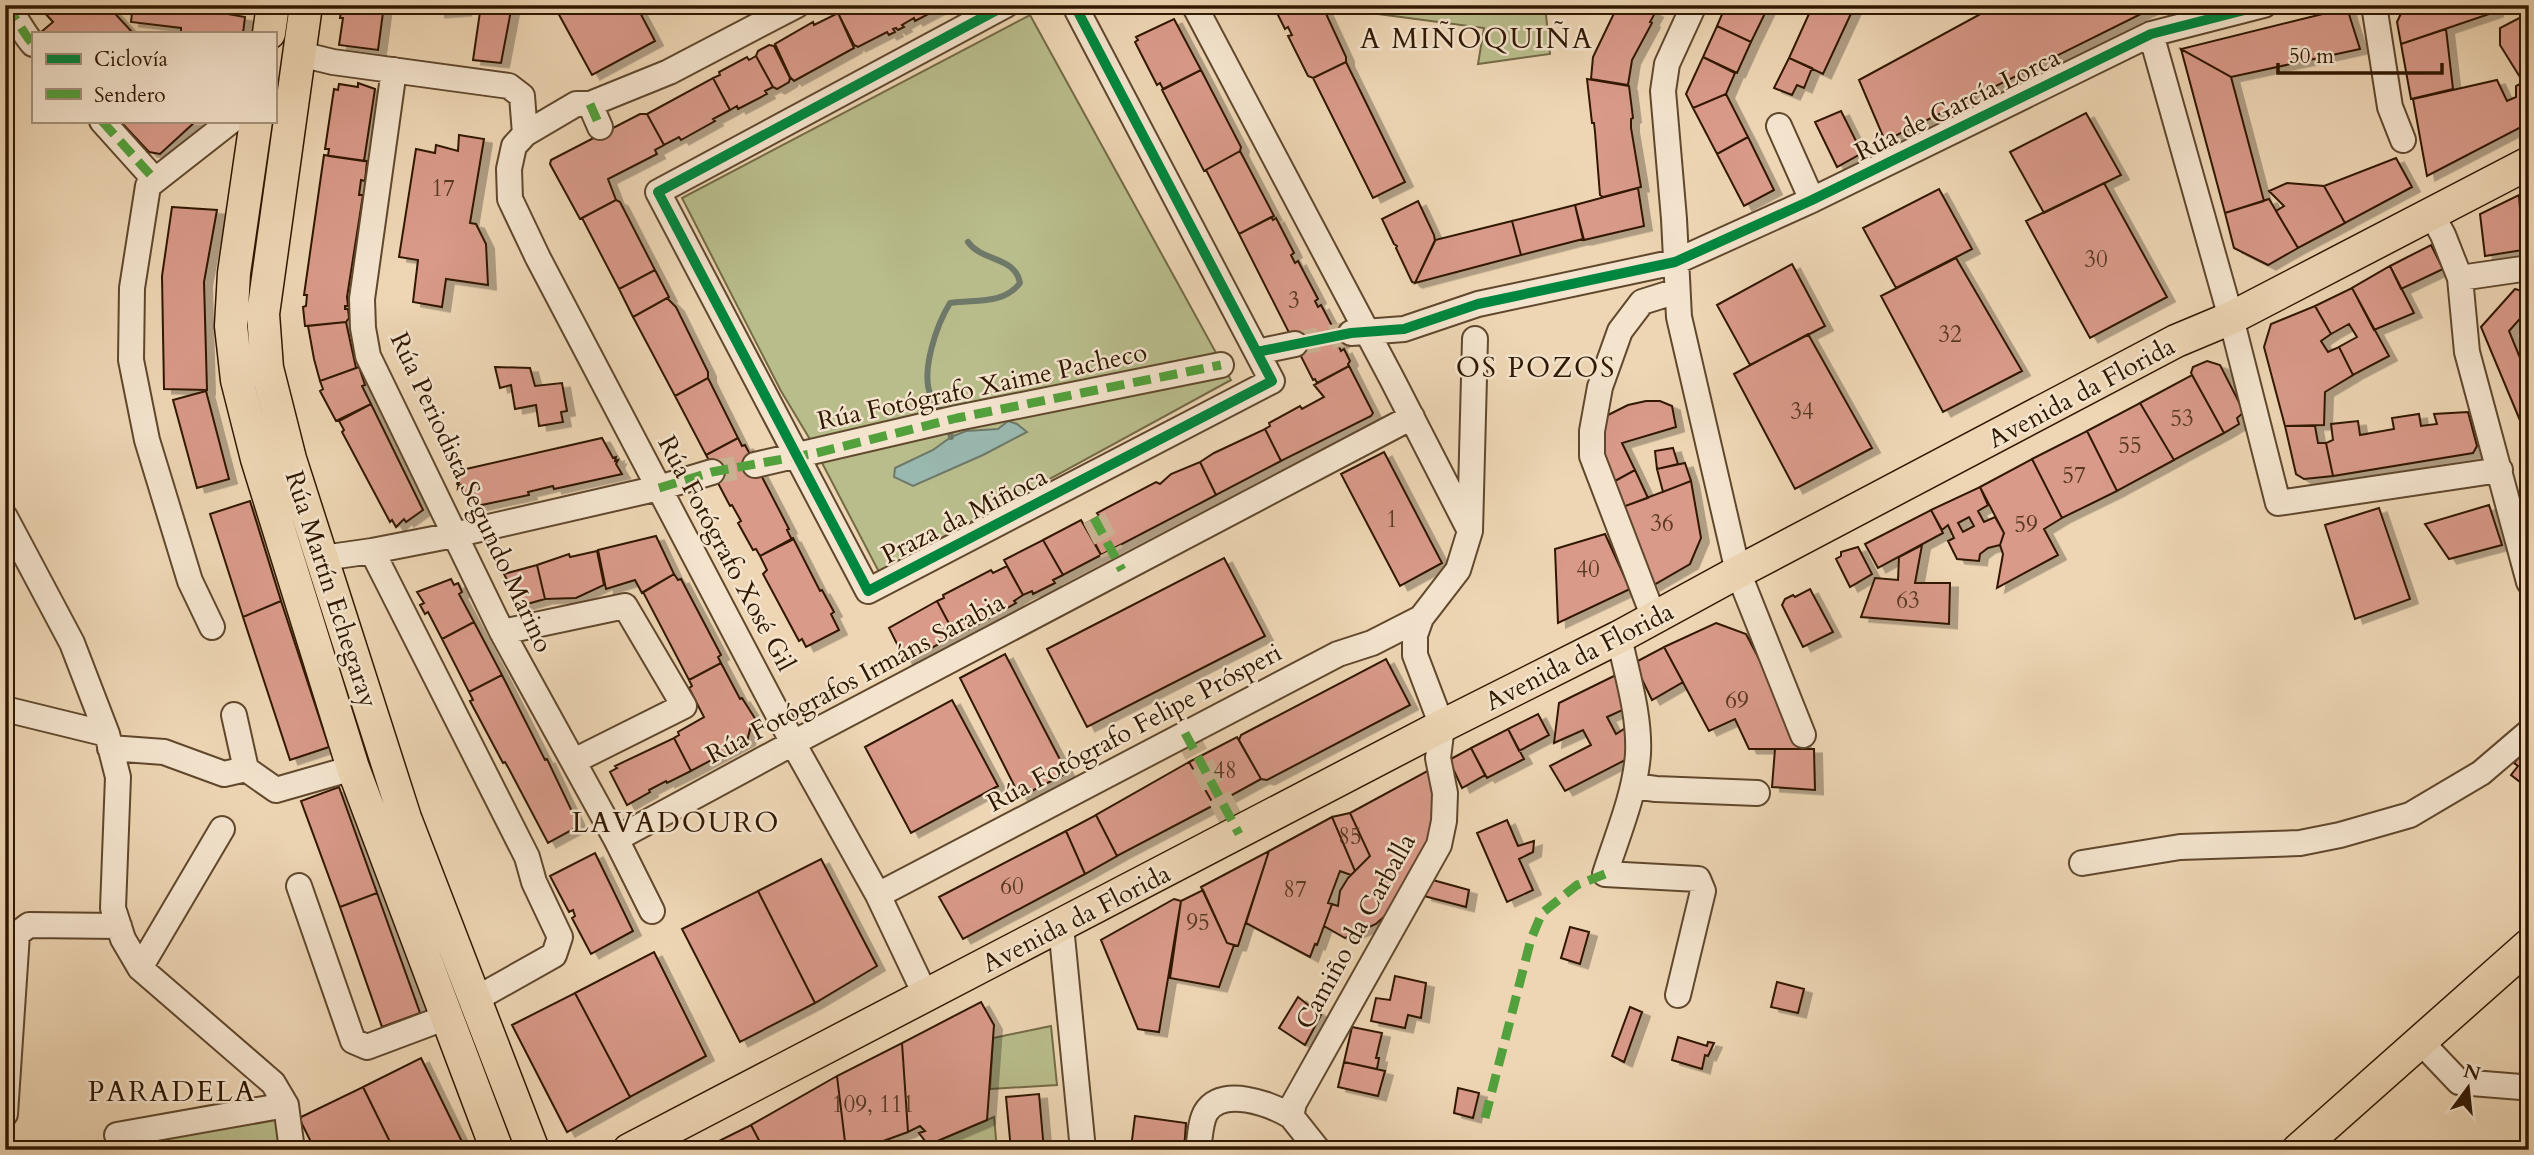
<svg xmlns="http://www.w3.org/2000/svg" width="2534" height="1155" viewBox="0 0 2534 1155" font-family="Cardo,serif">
<defs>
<filter id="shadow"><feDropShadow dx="8" dy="4.5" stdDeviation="0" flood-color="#0004"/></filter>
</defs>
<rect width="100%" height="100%" fill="#eed6b4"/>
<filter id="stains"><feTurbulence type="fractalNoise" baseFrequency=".00286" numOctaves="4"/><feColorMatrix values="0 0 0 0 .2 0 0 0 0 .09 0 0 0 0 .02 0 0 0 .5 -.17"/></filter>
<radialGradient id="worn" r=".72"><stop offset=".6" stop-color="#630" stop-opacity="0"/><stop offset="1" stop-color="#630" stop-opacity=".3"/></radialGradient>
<!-- green -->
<path fill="#b9bd8c" stroke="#746a46" stroke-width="2" d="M1370,5H1545L1550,54L1478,64L1484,28L1371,13Z
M1030,15L1231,380L879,572L808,436L781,391L682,198Z
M1051,1026L1057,1085L990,1089L993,1038Z
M994,1117L997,1150H916L987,1120Z
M276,1118L282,1150H114L113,1144Z"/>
<!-- water -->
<path fill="#99b9b0" stroke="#6f796a" stroke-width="2" d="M1008,421L1017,424L1027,432L983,455L913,486L894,477L895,468L933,450L951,437L966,431L998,429Z"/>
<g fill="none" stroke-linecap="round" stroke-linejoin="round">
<!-- stream -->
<path stroke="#6f796a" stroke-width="6" d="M944,415C940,409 934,403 931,396C920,372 937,324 950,303C975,299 1003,305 1020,283C1015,256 982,262 968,242
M948,425L951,437"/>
</g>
<!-- building -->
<path fill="#d99a89" stroke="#301800" stroke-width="2" fill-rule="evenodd" filter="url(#shadow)" d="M50,5H107L133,33H40L53,22L43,11Z
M133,5H176L245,17L243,33H181V28L131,22Z
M342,5H384L378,50L339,45L343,18H340Z
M436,5H463V11L437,13Z
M481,5H512L501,63L473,60Z
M567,5H636L655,41L592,75L557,11Z
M852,5H942V7L915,21L914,18L902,25L904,27L898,30L896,28L893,29L895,32L889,35L887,32L858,47L854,45L838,13Z
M1273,5H1322L1346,57V62L1313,78L1308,76L1288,36L1292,35L1288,27L1285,29Z
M1618,5H1639L1655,13L1650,22L1652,23L1632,60L1628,85L1591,79L1593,57Z
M1726,5H1769L1751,42L1717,26Z
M1813,5H1855L1823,74L1789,58Z
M1997,5H2159L1885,141L1859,80Z
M2405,5H2494L2495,12L2401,44L2397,22Z
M2347,8L2360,49L2231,77L2181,49Z
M838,13L854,48L794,81L790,77L775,44L813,22L814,25Z
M2529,13V79L2523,82L2500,45V28Z
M1174,19L1201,70L1163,89L1160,83L1157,85L1135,42L1138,40L1136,37Z
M1717,26L1751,42L1737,73L1703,57Z
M2446,29L2453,89L2411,99L2401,44Z
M769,45L774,46L790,78L789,82L777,89L773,87L756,56L758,51Z
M2181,49L2231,77L2264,201L2225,213Z
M756,56L773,87L765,91L767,94L738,109L737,106L730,110L713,78L720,75L719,72L747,57L749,60Z
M1703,57L1735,73L1726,94L1693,108L1686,94Z
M1789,58L1812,68L1804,88L1797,85L1792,95L1774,88Z
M1346,62L1405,182L1373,198L1313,78Z
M1201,70L1241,147L1240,151L1204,171L1162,90Z
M713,78L730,110L713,119L715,121L681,140L679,137L664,145L647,114Z
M1587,79L1629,86L1633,118L1631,119V128L1641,187L1603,197L1600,195L1595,132L1594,123H1592Z
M2529,79V123L2427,176L2413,99L2497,80L2507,101L2516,97V86Z
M358,83L375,89L364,161L328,156L329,149H325L334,89L338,90L339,84L358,87Z
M1726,94L1748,137L1717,154L1693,108Z
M1841,111L1862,153L1837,167L1815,122Z
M2086,113L2121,175L2044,213L2010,152Z
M640,114H647L664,145L655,150L657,154L608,179L616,200L580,219L550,164L551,160Z
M120,121H196L160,154L149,152Z
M459,135L484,139L470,223L476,224L486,244L488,285L446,279L442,307L413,302L418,260L399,257L416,149L435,153L436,145L458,151Z
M1748,137L1774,190L1744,206L1717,154Z
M1240,151L1274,216L1239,234L1206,170Z
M324,155L367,161L365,181L361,180L359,195H363L347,297L348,306H345V309H348L349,318L346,322L305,326L303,307L306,306L307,295H304Z
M2396,158L2412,187L2345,223L2324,186Z
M2104,183L2167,297L2090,338L2026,221Z
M2287,183L2324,186L2345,223L2298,248L2276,211L2284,206L2269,191Z
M1638,188L1644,226L1584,240L1575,205Z
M1939,189L1972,249L1896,288L1863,228Z
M2529,190V249L2523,250L2519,195Z
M2519,195L2523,250L2485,256L2480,214Z
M2269,199L2298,248L2268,265L2234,248L2225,213Z
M616,200L620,202L655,270L619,289L582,218Z
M1418,201L1434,235L1435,241L1415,283L1412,282L1396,248L1397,246L1394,244L1382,219Z
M1575,205L1583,239L1521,255L1512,221Z
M172,207L217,210L204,282L207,390L164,389L162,276Z
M1271,217L1273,220L1276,218L1294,253L1291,255L1295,263L1298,261L1318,299L1315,301L1318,307L1321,305L1341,343L1338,344L1339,347L1341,351L1344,349L1350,361L1348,364L1349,366L1317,383L1315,379L1313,380L1239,234Z
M1512,221L1521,255L1415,283L1435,240Z
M2431,245L2443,269L2401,289L2390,266Z
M1956,258L2022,371L1943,412L1881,296Z
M1792,264L1825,326L1750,365L1717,305Z
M2390,266L2414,313L2374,330L2352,288Z
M655,270L669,297L633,317L619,289Z
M2352,288L2389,356L2353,375L2339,347L2357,337L2349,324L2331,334L2315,306Z
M2515,289L2529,293V442L2481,327Z
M667,298L676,307L708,372V378L675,396L633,317Z
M2315,306L2331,334L2321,341L2328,352L2339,347L2353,375L2325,392L2324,425L2285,426L2264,347L2271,324Z
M2525,313L2529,314V380L2509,331Z
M346,322L356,368L320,381L314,359L308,326Z
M1808,334L1872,448L1795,489L1734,374Z
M2207,361L2220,365L2244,412L2237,418L2239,424L2224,433L2191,373L2193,367Z
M1349,366L1373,413L1371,416L1281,461L1265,429L1270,426L1269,423L1300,406L1302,409L1324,397L1314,385Z
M359,367L365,385L362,386L371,404L336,421L320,391L323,389L320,381Z
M495,367L530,368L535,386L562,383L567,411L561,412L563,422L539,426L536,405L515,409L511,385L500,388Z
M2192,375L2224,433L2174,460L2140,403Z
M708,378L738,438L706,455L675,396Z
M206,391L229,479L197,488L173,400Z
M1646,401H1660L1672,406L1676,427L1622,443L1635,470L1615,481L1601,450L1604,417L1628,405Z
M2140,403L2174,460L2117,491L2087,431Z
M371,404L423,510L406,522L404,519L396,527L392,520L390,522L342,432L344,430L339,421Z
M2468,412L2477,446L2473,453L2333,476L2326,443L2333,440L2331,424L2358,421L2360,435L2394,429L2392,418L2419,414L2421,426L2437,424L2434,414Z
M2285,426H2315L2318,443H2326L2333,476L2304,479L2296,474Z
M1265,429L1281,461L1216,495L1200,462L1214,453Z
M2087,431L2117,491L2062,518L2032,459Z
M602,438L613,458L616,457L615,461L618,460L616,464L622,474L554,489L553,486L528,492L529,495L472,507L461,485L458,488L459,482L457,485L458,480L453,472Z
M738,438L742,446L745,445L762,477L789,529L787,530L792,540L760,556L756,549L753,550L738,523L741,521L732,505L730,506L709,466L711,464L706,455Z
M1673,448L1678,464L1657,469L1655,451Z
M1384,452L1442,563L1400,586L1341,474Z
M2032,459L2062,518L2044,529L2058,555L1997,588L2003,554L2000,545L2004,533L1980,487Z
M1200,462L1216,495L1101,555L1085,524L1099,516L1097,513L1156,482L1160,484L1171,474Z
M1685,463L1691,481L1663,492L1657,469Z
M1635,470L1648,498L1620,508L1615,481Z
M1691,481L1701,538L1690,564L1652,586L1620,508Z
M1980,487L1988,505L1978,511L1984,522L1995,517L2004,533L2000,545L1988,548L1980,554L1979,561L1957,559L1948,541L1954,538L1948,525L1942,530L1931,510ZM1969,517L1974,526L1963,532L1958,523Z
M250,501L281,601L243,617L210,514Z
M2489,505L2502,545L2449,559L2425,524Z
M2379,508L2410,599L2355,619L2325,525Z
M1931,510L1943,533L1878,568L1865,544Z
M1081,520L1101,555L1063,575L1043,540Z
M1605,534L1630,589L1558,623L1555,549Z
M656,536L674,574L642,593L635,580L606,589L598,550Z
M793,538L820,591L822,590L834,612L831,614L839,630L806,647L802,639L799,641L763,574L767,570L760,556Z
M1043,540L1063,575L1053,580L1055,583L1033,594L1032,591L1023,595L1004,560Z
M1922,545L1915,583H1950L1949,624L1861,617L1875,578L1898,580L1899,557Z
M1858,547L1872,574L1850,587L1836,559L1841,556V552Z
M597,551L604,585L576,598L545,599L537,565L569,554L570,557Z
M1224,558L1265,636L1087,727L1047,649Z
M537,565L545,599L520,606L504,574Z
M1007,566L1023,595L1014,601L1016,603L962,633L960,630L954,633L937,601L944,598L943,595L991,570L993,573Z
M674,574L678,580L681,579L721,655L718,657L721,663L689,680L643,592Z
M451,579L454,585L458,583L462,592L459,594L474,622L442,639L428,612L425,614L420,605L424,603L417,592Z
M1810,589L1833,632L1803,647L1782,605L1785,599L1793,595L1795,597Z
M281,601L329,747L290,760L243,617Z
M937,601L954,633L953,636L908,661L905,660L889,628Z
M474,622L502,675L469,692L442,639Z
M1716,623L1746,634L1806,749H1749L1735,719L1709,731L1664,647Z
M1664,647L1683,682L1652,700L1634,663Z
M1005,654L1067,773L1020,797L960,678Z
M1386,659L1410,705L1267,780L1261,779L1239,740L1241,735Z
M721,663L740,699L742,698L756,720L752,722L747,741L691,771L674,738L679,735L678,732L704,717L689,688L692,686L689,680Z
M1620,673L1627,708L1607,717L1616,734L1630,725L1633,756L1565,791L1550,766L1591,745L1583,730L1554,743L1559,703Z
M502,675L545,760L547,759L579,826L548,843L509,769L505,762L503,763L470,701L473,700L469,692Z
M952,700L998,786L911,833L865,747Z
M1538,714L1549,735L1519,751L1508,729Z
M1508,729L1524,759L1487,778L1471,748Z
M1237,737L1261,779L1214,805L1189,762Z
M674,738L691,771L667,783L666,781L649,790L650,792L627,805L610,772L617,768L615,766Z
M2529,745V789L2511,775L2518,766L2514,763Z
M1471,748L1485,775L1462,788L1449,760Z
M1775,749H1814L1815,790L1772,787Z
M1189,762L1214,805L1117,856L1096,815Z
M1431,769L1436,823L1425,858L1390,911L1376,924L1345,938L1324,926L1332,904L1338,906L1340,891L1348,878L1370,856L1350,813Z
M339,787L377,893L340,907L301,801Z
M1350,813L1370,856L1355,871L1332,817Z
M1096,815L1117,856L1085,874L1066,831Z
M1332,817L1355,871L1351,875L1340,871L1328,903L1332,904L1317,945L1315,944L1310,957L1246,923L1269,851Z
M1507,820L1518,846L1534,841L1533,852L1519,859L1533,890L1507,902L1477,833Z
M1066,831L1085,874L963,939L939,897Z
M1269,851L1238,946L1227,943L1201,887Z
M595,853L633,931L591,954L572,918L575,916L573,910L569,912L550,876Z
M821,859L877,966L815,1003L758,891Z
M1429,879L1469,890L1466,907L1424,896Z
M1203,890L1227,943L1234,945L1219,987L1170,978L1181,901Z
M758,891L815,1003L740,1042L682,929Z
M377,893L420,1013L382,1027L340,907Z
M1174,899L1181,901L1159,1032L1138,1029L1101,940Z
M1570,927L1589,932L1580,964L1561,958Z
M654,952L706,1056L630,1097L575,993Z
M1395,976L1426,983L1421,1018L1408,1015L1405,1028L1371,1021L1376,998L1390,1000Z
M1777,982L1804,989L1798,1013L1771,1007Z
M575,993L630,1097L567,1132L512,1025Z
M1298,997L1321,1015L1305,1045L1279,1028Z
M981,1002L994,1025L987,1120L928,1145L919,1133L925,1131L920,1126L908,1132L902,1043Z
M1630,1007L1642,1012L1624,1062L1612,1056Z
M1352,1027L1382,1033L1376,1058H1379L1377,1069L1344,1062Z
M1678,1037L1707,1046L1708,1042L1714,1043L1708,1056L1705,1055L1702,1069L1672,1060Z
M902,1043L908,1132L875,1144V1150H846L837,1076Z
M421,1058L466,1150H394L363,1087Z
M1344,1062L1385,1071L1378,1096L1338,1087Z
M837,1076L846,1150H764L751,1125Z
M363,1087L394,1150H315L299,1118Z
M1458,1088L1479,1093L1473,1118L1454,1113Z
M1039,1094L1044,1150H1011L1006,1097Z
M1135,1116L1186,1123L1184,1150L1131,1148Z
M751,1125L764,1150H719L715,1143Z"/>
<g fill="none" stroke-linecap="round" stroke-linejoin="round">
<!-- minor-tunnel -->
<path stroke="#c8b090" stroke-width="24" stroke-dasharray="24 12" stroke-linecap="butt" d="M1295,344L1351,333
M712,472L755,465
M1094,518L1112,553
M1185,733L1239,834"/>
<defs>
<path id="minor" d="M797,5L669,72L590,104H576L525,134L514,146L509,169L510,199L538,258L793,743L878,895L926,996
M1006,5L658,192L868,591L1272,381L1077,10
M1194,5L1392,379L1468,527
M1694,5L1667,64L1663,91L1674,219L1679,317L1738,572L1803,735
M2374,5L2390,107L2403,140
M5,6C17,17 22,32 33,44
M2151,34L2231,318L2278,503L2500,470
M300,54L333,62L509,86L522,96L525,134
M394,70L362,299L363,328L368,356L502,632L616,839L652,911
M590,104L600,127
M102,121L155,180
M1779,126L1812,200
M2431,213L2443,235L2460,278L2467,352L2529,582
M2460,278L2529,268
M1351,333L1404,329L1478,304L1675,262L1812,200L2151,34L2264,5
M1257,352L1295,344
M755,465L957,418L1221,365
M5,517L72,643L107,734L118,777L113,908L123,939L140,968L273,1083L286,1105L292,1150
M372,551L527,857L534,882L560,937L554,955L474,1000
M323,558L372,551L454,535L659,488L712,472
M1654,618L1592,456V431L1600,387L1620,331L1642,302L1677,291
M212,627L190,581L147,440L131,360L132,288L148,186L231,121
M502,632L625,606L684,706L574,761
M1619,637C1627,675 1640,715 1638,754C1635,795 1617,836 1605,874L1698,879L1703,891L1678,995
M5,709L107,734
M234,715L246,769L276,790L353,768
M110,748L164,752L224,774L246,769
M1633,786L1656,789L1757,793
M616,839L793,743L1412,417
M2082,863L2180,847L2300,843L2340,835L2410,815L2481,773L2529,732
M299,886L353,1041L367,1047L447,1017
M878,895L1338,654L1372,643L1421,618
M1061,926L1083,1150
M140,968L222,829
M2421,1042L2459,1082L2521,1087
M5,1114L17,934L29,925L119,926
M117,1135L286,1105
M1198,1150C1200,1139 1200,1122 1206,1112C1223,1086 1270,1104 1291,1116
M1318,1150L1291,1116L1294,1103L1439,845L1444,821L1445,793L1438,758L1442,726L1415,655V635L1421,618L1458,570L1470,531L1475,339"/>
<path id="major" d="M306,5L263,314L267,368L290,459L405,818L533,1150
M269,33L273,5
M256,121L234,273L231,326L237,380L257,459L353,768L497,1150
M629,1150L1442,726L1619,637L1738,572L2176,341L2231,318L2529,163
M2298,1150L2529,945"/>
</defs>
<!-- minor casing -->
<use href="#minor" stroke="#60482d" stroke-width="28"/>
<!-- major casing -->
<use href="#major" stroke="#301800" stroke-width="35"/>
<!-- minor -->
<use href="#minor" stroke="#f4e4ce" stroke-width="24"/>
<!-- major -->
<use href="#major" stroke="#eed6b4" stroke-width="32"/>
<!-- quiet -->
<path stroke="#52a13c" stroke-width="9" stroke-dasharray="18 9" stroke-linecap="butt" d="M5,6C17,17 22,32 33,44
M590,104L600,127
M102,121L155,180
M659,488L712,472L816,453L957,418L1221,365
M1094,518L1122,570
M1185,733L1239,834
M1485,1118L1531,939L1542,913L1577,885L1605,874"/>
<defs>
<path id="cycleway" d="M1006,5L658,192L868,591L1272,381L1077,10
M1257,352L1351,333L1404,329L1478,304L1675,262L1812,200L2151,34L2264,5"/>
</defs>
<!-- cycleway casing -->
<use href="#cycleway" stroke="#f4e4ce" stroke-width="15"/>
<!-- cycleway -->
<use href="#cycleway" stroke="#00873e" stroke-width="10"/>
</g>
<g text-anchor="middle" stroke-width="5" stroke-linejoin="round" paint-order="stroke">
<!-- number labels -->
<g font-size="23" fill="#5a3822">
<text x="443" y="196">17</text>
<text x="2096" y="267">30</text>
<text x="1294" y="308">3</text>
<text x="1950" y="342">32</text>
<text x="1802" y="419">34</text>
<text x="2182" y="426">53</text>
<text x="2130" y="453">55</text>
<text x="2074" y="483">57</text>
<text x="1392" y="527">1</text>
<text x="1662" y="531">36</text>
<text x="2026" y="532">59</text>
<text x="1588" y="577">40</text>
<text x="1908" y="608">63</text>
<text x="1737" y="708">69</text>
<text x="1225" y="778">48</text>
<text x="1350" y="844">85</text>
<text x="1012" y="894">60</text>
<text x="1295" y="897">87</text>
<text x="1198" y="930">95</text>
<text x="873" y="1112">109, 111</text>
</g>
<!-- street labels -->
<g font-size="26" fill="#301800" stroke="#f4e4ce">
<text transform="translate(1957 104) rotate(-26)" y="9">Rúa de García Lorca</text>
<text transform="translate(982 386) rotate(-12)" y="9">Rúa Fotógrafo Xaime Pacheco</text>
<text transform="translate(2081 392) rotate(-28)" y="9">Avenida da Florida</text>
<text transform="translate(472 492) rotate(65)" y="9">Rúa Periodista Segundo Marino</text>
<text transform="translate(964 515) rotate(-27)" y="9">Praza da Miñoca</text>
<text transform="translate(727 553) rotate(62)" y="9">Rúa Fotógrafo Xosé Gil</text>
<text transform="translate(332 589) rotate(72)" y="9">Rúa Martín Echegaray</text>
<text transform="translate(1579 656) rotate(-27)" y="9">Avenida da Florida</text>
<text transform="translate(855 678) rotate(-28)" y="9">Rúa Fotógrafos Irmáns Sarabia</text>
<text transform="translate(1134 727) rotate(-28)" y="9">Rúa Fotógrafo Felipe Prósperi</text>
<text transform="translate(1076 918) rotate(-27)" y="9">Avenida da Florida</text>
<text transform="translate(1355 931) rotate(-61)" y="9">Camiño da Carballa</text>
</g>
<!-- neighbourhood labels -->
<g font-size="28" letter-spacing="2" fill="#301800" stroke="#f4e4ce">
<text x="1477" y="48">A MIÑOQUIÑA</text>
<text x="1536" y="377">OS POZOS</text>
<text x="676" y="832">LAVADOURO</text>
<text x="172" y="1101">PARADELA</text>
</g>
</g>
<!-- margin -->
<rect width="2534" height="1155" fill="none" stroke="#eed6b4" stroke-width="28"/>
<rect x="7" y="7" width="2520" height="1141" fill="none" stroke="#301800" stroke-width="3.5"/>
<rect x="14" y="14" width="2506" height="1127" fill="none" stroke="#301800" stroke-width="2"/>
<!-- legend -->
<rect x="32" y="32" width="245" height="91" fill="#f4e4ce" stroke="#a6927c" stroke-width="2"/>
<rect x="46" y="54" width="35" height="10" fill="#00873e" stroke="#a6927c" stroke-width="2"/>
<text x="94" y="66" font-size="21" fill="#301800">Ciclovía</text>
<rect x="46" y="89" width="35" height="10" fill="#52a13c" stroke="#a6927c" stroke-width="2"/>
<text x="94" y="102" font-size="21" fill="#301800">Sendero</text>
<!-- north arrow -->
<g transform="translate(2468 1088) rotate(15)" stroke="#f4e4ce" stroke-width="5" paint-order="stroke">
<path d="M0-5L12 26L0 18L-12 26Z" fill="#301800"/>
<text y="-10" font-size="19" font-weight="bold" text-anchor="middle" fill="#301800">N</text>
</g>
<!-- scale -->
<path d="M2278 63v10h164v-10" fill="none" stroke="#301800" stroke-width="3.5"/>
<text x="2289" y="63" font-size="21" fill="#301800" stroke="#f4e4ce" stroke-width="5" paint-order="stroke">50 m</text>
<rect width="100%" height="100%" filter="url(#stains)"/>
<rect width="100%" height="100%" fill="url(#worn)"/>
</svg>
